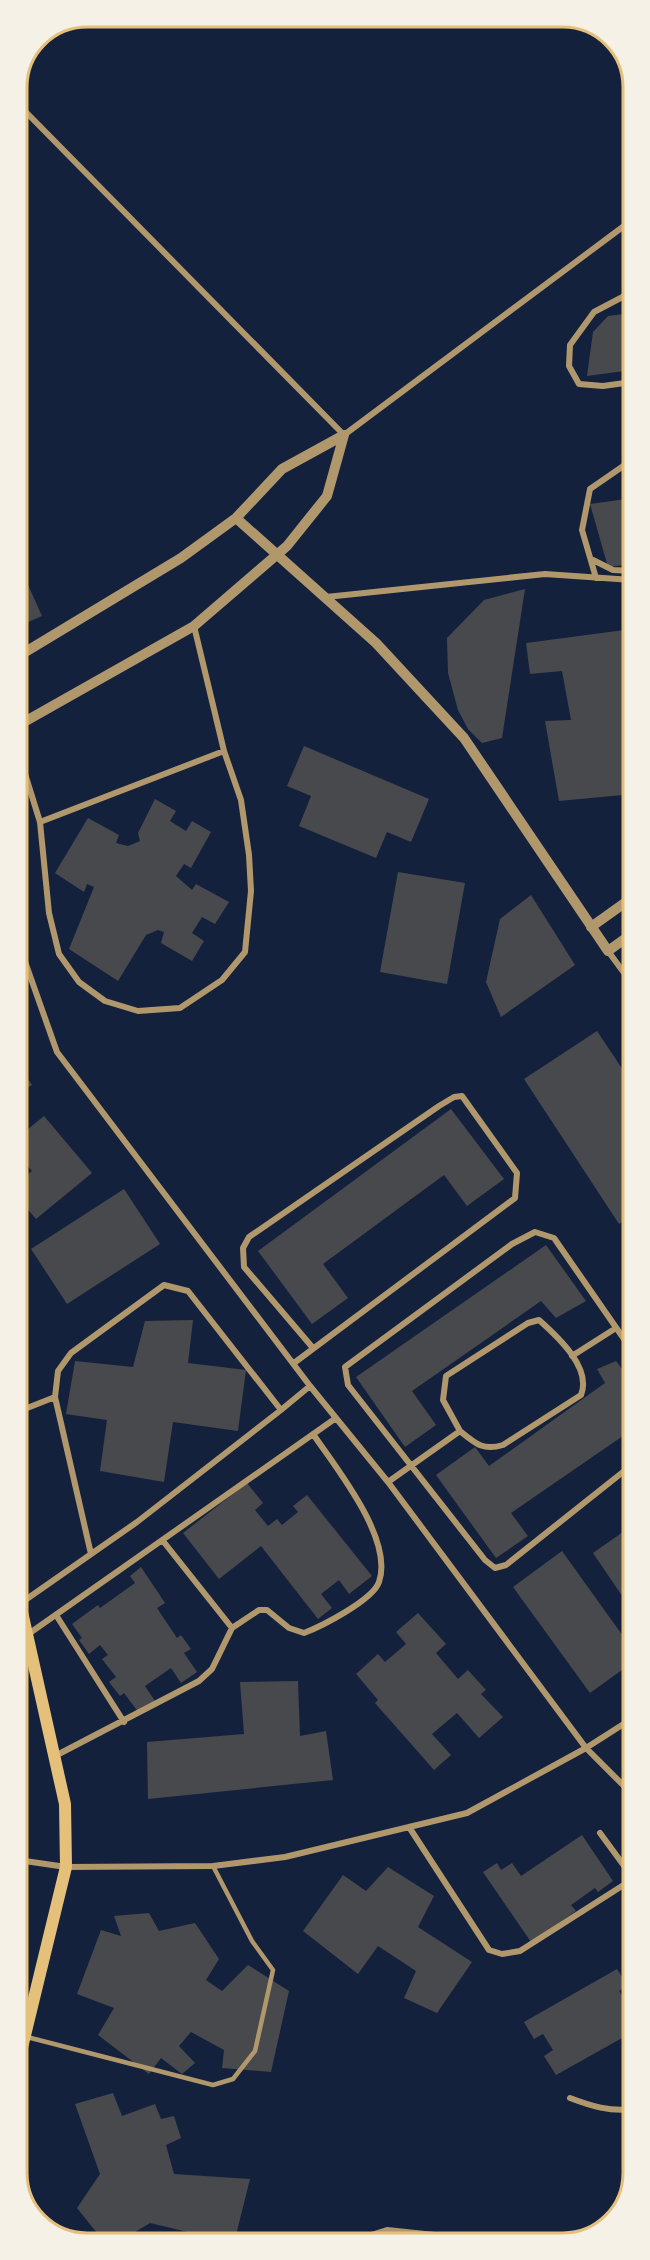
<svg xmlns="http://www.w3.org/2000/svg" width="650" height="2260" viewBox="0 0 650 2260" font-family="'Open Sans',sans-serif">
<rect width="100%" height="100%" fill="#14213d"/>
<!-- building -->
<path fill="#48494c" d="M632,313V370L587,376L593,332L608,316Z
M626,499L628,506L632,505V564L608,567L590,504Z
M20,567L42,616L17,627V568Z
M525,589L502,738L482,743L468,729L458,710L448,673L447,638L484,600Z
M632,629L633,705L623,706L633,794L559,801L545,721L571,720L562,671L530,674L526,643Z
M304,746L429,799L411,842L387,832L376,858L299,826L311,796L287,786Z
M155,799L176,811L170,821L186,831L192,821L211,832L191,868L184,864L176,876L192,890L196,884L229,902L215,924L202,917L192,933L204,941L192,961L161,943L164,932L158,930L146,935L118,981L69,949L94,887L87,884L84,892L55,873L88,818L119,835L116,843L128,846L140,841L138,833Z
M398,872L465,883L447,984L380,972Z
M531,895L575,965L501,1017L486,982L500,919Z
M597,1031L633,1085V1215L619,1224L524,1079Z
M17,1062L32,1085L17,1094Z
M451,1109L504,1179L467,1206L444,1175L323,1264L348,1298L312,1324L258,1251Z
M44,1116L92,1173L36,1219L17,1197V1183L32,1171L17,1154V1138Z
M124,1189L160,1244L67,1304L31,1249Z
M546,1245L586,1301L556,1318L541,1301L412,1391L436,1425L405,1447L356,1377Z
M193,1320L188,1363L246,1370L238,1431L173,1422L164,1482L100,1471L107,1420L66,1414L75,1361L133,1367L145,1321Z
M616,1361L633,1383V1429L511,1513L528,1536L496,1558L436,1475L475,1447L489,1466L605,1383L597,1369Z
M247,1483L263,1503L255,1510L268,1526L277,1519L282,1525L298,1512L293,1506L307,1495L372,1576L349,1594L339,1580L321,1594L332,1608L318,1619L261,1546L219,1579L183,1533Z
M633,1525V1612L593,1553Z
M562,1551L633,1650V1662L590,1693L513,1587Z
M141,1567L165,1603L157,1608L177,1638L181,1635L191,1649L184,1653L197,1672L181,1683L171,1668L145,1686L155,1701L139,1713L124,1693L120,1696L109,1682L116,1677L102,1659L108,1655L100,1645L89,1654L79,1640L82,1638L72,1624L98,1605L100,1608L135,1583L130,1576Z
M418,1613L446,1644L436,1653L458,1679L468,1670L486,1690L481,1694L503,1717L479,1738L457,1713L432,1734L451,1755L434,1770L375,1703L378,1700L356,1674L378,1654L385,1662L406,1644L396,1632Z
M298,1681L300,1736L326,1731L333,1780L148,1799L147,1742L244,1734L240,1682Z
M582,1835L613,1881L598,1892L595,1888L571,1905L576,1911L531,1942L483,1872L497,1863L501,1870L512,1863L521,1876Z
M388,1867L434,1896L418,1927L472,1962L437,2013L404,1998L416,1971L378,1946L358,1974L303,1931L343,1875L366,1891Z
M149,1913L159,1931L195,1923L219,1959L206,1980L222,1991L248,1965L289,1991L271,2072L222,2068L224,2050L191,2032L179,2046L195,2063L182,2074L161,2058L149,2074L98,2035L114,2008L77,1994L101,1930L121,1936L114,1916Z
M617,1969L628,1986L619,1991L627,2003L633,1999V2037L631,2033L556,2075L544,2056L553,2050L543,2034L534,2039L524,2022Z
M113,2093L122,2116L155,2104L161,2119L174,2116L181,2138L166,2145L174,2174L250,2179L234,2243L150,2223L117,2243H105L77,2208L100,2174L75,2104Z"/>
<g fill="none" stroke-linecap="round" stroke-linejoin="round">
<!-- service -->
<path stroke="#b1986c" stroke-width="4.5" d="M27,2037L213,2085L233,2079L255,2051L273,1970L252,1941L213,1866"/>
<!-- minor -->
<path stroke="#b1986c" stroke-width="6" d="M17,103L344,435L632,220
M17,121L26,113
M632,292L594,312L570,345L569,366L579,384L603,386L632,382
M593,560L613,570L632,571
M596,578L582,530L590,489L632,460
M326,597L545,574L632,580
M17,748L40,822L49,913L59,954L79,982L105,1001L138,1011L180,1008L222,980L245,952L251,891L249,855L241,800L224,751L194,626
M40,822L224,751
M17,939L57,1052L310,1386L388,1482L586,1748L633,1795
M608,951L633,985
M633,1352L554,1238L535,1232L512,1244L345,1367L348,1385L485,1560L495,1568L506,1565L633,1464
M572,1356L616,1328
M294,1363L515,1198L517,1173L462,1096L454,1097L439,1106L249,1237L243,1248L244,1267L313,1348
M55,1397L91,1554
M281,1410L310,1386
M17,1412L55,1397L58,1371L71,1353L164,1285L188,1291L281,1410L137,1522L21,1603
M388,1482L460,1431C476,1444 483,1451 503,1445L581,1395C592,1368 558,1337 539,1320L528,1323L446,1376L443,1400L460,1431
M163,1541L232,1628
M56,1615L124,1722
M27,1635L336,1418
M55,1756L199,1681L212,1669L232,1628L259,1610H267L289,1628L304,1633C322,1626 373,1600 379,1582C394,1539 336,1468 313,1434
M409,1827L489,1950L502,1954L520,1951L633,1879
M600,1833L633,1878
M18,1860L66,1867L213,1866L285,1857L467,1813L586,1748L633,1718
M570,2098C591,2106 610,2112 633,2109
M360,2243L368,2236L387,2230L501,2242"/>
<!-- tertiary -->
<path stroke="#b1986c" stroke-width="10" d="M236,518L376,643L464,738L608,951L633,933
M17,657L181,558L236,518L282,469L344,435
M17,726L194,626L287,546L327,496L344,435
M591,927L633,897"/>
<!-- secondary -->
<path stroke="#e5c07b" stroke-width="12" d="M18,1594L65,1804L66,1867L18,2064"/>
</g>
<!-- crop -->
<path d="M0 0H650V2260H0ZM87 27H563A60 60 0 0 1 623 87V2173A60 60 0 0 1 563 2233H87A60 60 0 0 1 27 2173V87A60 60 0 0 1 87 27Z" fill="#f6f1e7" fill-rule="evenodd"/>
<path fill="none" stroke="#e5c07b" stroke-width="3" d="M87 27H563A60 60 0 0 1 623 87V2173A60 60 0 0 1 563 2233H87A60 60 0 0 1 27 2173V87A60 60 0 0 1 87 27Z"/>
</svg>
